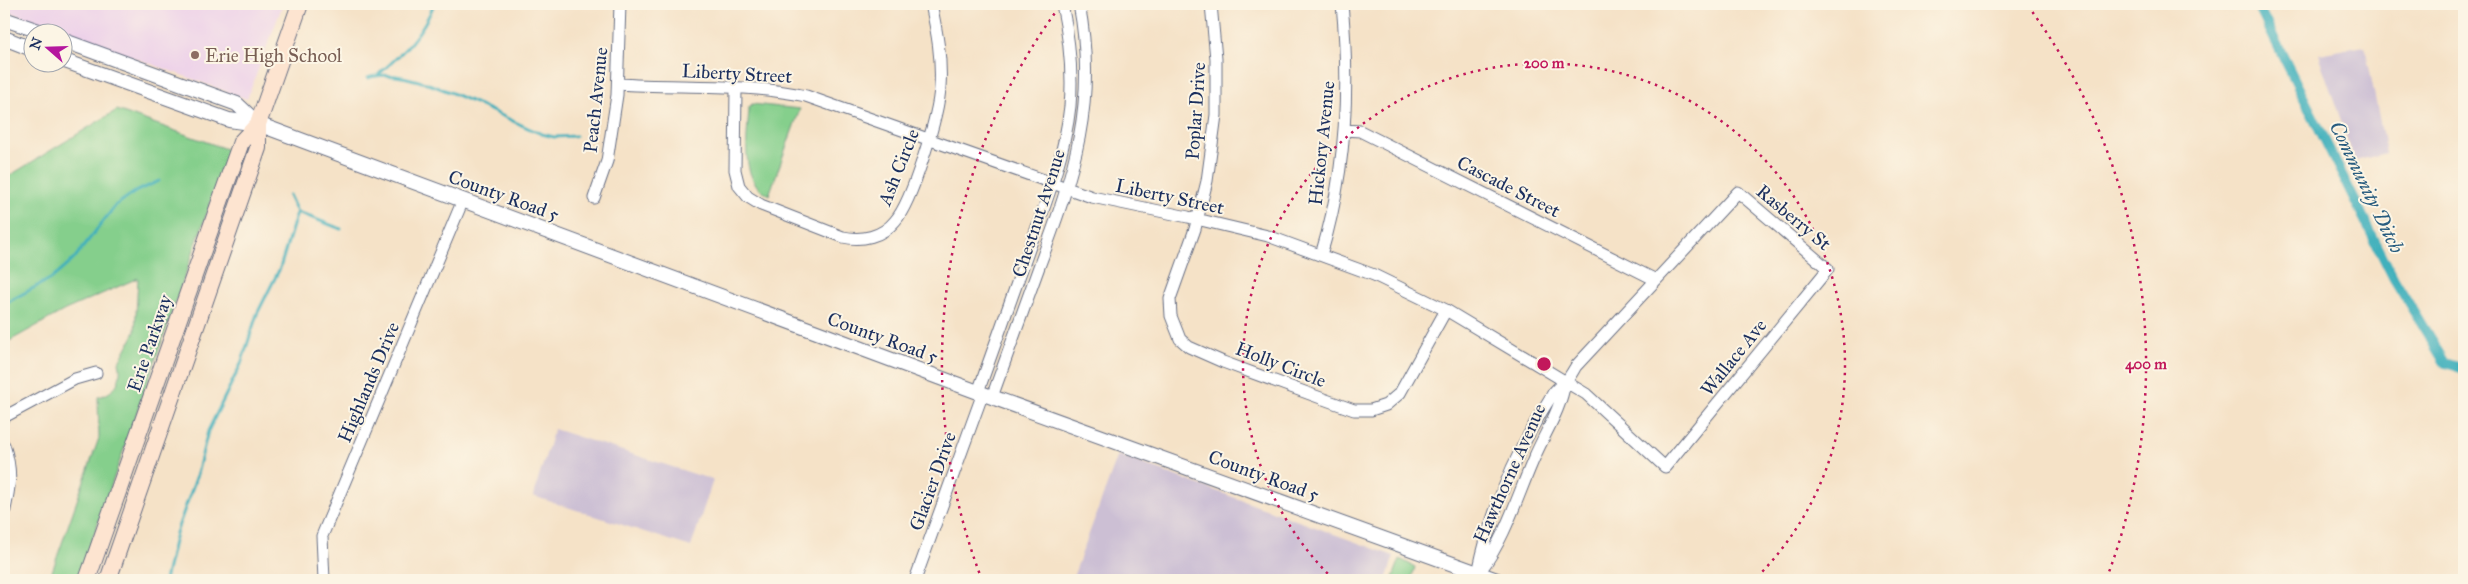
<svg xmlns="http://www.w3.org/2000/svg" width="2468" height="584" viewBox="0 0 2468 584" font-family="'IM FELL Great Primer',serif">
<rect width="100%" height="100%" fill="#fcf5e5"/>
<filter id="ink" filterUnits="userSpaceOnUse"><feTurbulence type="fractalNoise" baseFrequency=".02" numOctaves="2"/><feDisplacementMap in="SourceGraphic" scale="10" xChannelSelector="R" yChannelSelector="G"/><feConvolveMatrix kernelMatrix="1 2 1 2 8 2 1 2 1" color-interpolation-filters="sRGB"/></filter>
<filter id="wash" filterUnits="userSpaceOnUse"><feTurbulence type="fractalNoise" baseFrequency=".0096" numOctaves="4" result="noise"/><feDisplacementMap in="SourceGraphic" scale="20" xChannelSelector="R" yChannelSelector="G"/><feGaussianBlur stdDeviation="1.12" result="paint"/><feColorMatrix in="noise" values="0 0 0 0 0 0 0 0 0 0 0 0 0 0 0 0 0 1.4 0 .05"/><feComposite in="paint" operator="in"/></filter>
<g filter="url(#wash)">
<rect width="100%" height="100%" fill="#f5e2c7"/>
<!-- built -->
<path fill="#edd1e9" d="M4,4H283L247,99L4,10Z"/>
<!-- industrial -->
<path fill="#ccbfd4" d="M2365,46L2386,153L2355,161L2318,54Z
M554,429L713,480L691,547L533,496Z
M1118,455L1394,556L1386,580H1072Z"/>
<!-- green -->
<path fill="#85cf8c" stroke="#507f75" d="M752,104L800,109L769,195C738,181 748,134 749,107Z
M117,110L229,150L78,580H49L99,438L98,397C116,393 123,379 119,362L135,332L138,278L65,310L4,344V179Z
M1400,559L1415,567L1411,580H1392Z"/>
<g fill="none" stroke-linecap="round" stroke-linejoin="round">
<!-- stream -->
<path stroke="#41b0bc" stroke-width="3" d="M379,74C402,54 423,33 434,4
M368,78C409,62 502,119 542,134L554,137L576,136
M297,212L341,229
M4,304L52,278L73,260L116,205L135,192L159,181
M165,580L176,533L196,478L208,431L241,364L257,314L280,268L297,212L289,195"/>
<!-- canal -->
<path stroke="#41b0bc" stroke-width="10" d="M2257,4L2394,279L2445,363L2464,369"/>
</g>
</g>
<g filter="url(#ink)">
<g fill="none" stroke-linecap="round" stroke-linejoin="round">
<defs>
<path id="minor" d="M1211,4L1216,59V115L1207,181L1195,229L1170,299L1171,316L1180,339L1189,347L1223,362L1329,401L1354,410H1371L1386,405L1400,393L1446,310
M618,84C680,88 745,83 806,96L1092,197L1188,217L1268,236L1374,275L1446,310L1586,394L1665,467L1828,269L1738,192L1576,366C1573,371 1570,377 1566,381C1561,386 1555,389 1552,395C1517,449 1491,510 1478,573
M736,89L735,170L739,186L748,197L761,205L843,237C862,241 882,237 895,221C912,202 939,114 940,87C942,59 937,32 931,4
M1344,130L1360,131L1656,280
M594,198L607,161L617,95L620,4
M1321,255C1346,174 1350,87 1342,4
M978,392C996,342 1014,291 1032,241C1048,197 1065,153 1070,106C1073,72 1069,37 1062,4
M992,397C1008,352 1024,308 1040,264C1074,173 1098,102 1079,4
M4,417L75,379L96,373
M4,445C13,472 10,487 4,514
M1481,570C1506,537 1518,494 1535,456C1546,431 1561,409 1565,382
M324,580L322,536L463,200
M915,580L983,393"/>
<path id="tertiary" d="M4,19L42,32
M4,38L32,49
M62,40L237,104L258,124
M62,60L229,120L258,124L978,392L1497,580"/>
<path id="secondary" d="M87,580L241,142L258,124
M108,580L258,148V124L300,4"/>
</defs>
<!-- minor casing -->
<use href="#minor" stroke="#676e83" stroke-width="13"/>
<!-- tertiary casing -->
<use href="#tertiary" stroke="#676e83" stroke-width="16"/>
<!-- secondary casing -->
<use href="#secondary" stroke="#676e83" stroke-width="18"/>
<!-- minor -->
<use href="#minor" stroke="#fff" stroke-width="11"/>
<!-- tertiary -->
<use href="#tertiary" stroke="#fff" stroke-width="14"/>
<!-- secondary -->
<use href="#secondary" stroke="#fde4d0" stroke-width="16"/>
</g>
</g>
<!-- distance rings -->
<g fill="none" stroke="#c2185b" stroke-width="2.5" stroke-dasharray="2.5 5">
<path d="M1333 579A301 301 0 1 1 1755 579"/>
<path d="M982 580A602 602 0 0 1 1060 6M2028 6A602 602 0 0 1 2106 580"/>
</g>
<!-- markers -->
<circle fill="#8d6e63" stroke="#fcf5e5" stroke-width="2" cx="195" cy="55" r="5"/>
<g text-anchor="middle" stroke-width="4" stroke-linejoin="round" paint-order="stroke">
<!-- education labels -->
<g font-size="19" fill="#785e54" stroke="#fcf5e5" text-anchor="start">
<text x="205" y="62">Erie High School</text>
</g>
<!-- street labels -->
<g font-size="19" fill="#1b2f5e" stroke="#fcf5e5">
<text transform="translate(737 73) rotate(3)" y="7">Liberty Street</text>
<text transform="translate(595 100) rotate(-84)" y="7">Peach Avenue</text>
<text transform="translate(1195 111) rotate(-86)" y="7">Poplar Drive</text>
<text transform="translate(1321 143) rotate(-84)" y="7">Hickory Avenue</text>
<text transform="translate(898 167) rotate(-68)" y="7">Ash Circle</text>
<text transform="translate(1509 186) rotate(27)" y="7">Cascade Street</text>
<text transform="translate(504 195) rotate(20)" y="7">County Road 5</text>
<text transform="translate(1170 196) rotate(12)" y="7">Liberty Street</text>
<text transform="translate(1038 213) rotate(-72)" y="7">Chestnut Avenue</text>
<text transform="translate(1794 217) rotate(40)" y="7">Rasberry St</text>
<text transform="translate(883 337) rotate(20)" y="7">County Road 5</text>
<text transform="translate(149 343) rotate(-71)" y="7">Erie Parkway</text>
<text transform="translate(1733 357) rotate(-51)" y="7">Wallace Ave</text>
<text transform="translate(1281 364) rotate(21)" y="7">Holly Circle</text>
<text transform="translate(368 382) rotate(-67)" y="7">Highlands Drive</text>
<text transform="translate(1509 473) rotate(-66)" y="7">Hawthorne Avenue</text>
<text transform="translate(1264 475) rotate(20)" y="7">County Road 5</text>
<text transform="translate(932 481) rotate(-70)" y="7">Glacier Drive</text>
</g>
<!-- water labels -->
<g font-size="20" font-style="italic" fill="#285c7f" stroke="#fcf5e5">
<text transform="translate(2367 187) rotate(64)" y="7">Community Ditch</text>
</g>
</g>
<circle cx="1544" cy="364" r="8" fill="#c2185b" stroke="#fcf5e5" stroke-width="2.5"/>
<g font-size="15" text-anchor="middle" font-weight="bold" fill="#c2185b" stroke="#fcf5e5" stroke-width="4" stroke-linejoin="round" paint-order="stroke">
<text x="1544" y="68">200 m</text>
<text x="2146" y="369">400 m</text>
</g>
<!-- margin -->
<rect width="2468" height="584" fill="none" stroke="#fcf5e5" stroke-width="20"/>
<!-- north arrow -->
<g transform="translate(48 48) rotate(290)"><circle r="24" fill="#fcf5e5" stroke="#a2a6af"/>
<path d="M0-4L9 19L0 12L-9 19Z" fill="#b5179e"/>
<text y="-8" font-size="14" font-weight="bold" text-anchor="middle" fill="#1b2f5e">N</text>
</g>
</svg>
